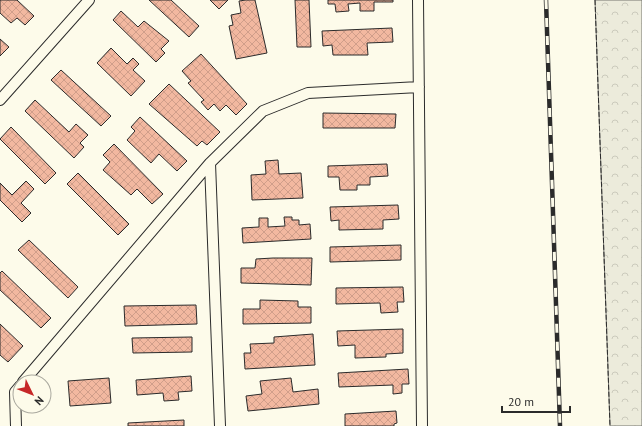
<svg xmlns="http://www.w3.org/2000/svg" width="642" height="426" viewBox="0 0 642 426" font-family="'PT Sans',sans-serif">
<defs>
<pattern id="forest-crowns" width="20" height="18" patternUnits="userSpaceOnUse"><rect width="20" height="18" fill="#ecebdb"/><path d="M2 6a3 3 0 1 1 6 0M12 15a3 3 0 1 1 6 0" fill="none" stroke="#cbcabc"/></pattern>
<pattern id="building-cross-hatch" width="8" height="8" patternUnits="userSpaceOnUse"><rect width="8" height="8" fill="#f2b8a0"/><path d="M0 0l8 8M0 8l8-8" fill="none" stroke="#d09e8a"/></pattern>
</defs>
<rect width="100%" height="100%" fill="#fdfbea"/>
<!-- forest -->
<path fill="url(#forest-crowns)" stroke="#74746e" d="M595,0H642V426H610Z"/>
<!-- building -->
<path fill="url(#building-cross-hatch)" stroke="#2b2b2b" d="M0,0H17L34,16L25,25L17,18L11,23L0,13Z
M149,0H171L199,26L189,37Z
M210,0H228L219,9Z
M246,0H255L267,53L236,59L229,26L233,25L231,15L241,13L239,1Z
M295,0H309L311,47H297Z
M328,0H393V2H374V11H360V3L348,4L349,11L336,12L335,4H328Z
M121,11L138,27L144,21L169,41L161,49L165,53L156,62L113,20Z
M392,28L393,42L367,43L368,55H333L332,45L323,46L322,31Z
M0,39L9,47L0,56Z
M111,48L127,64L133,58L139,64L133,70L145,81L131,96L97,63Z
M201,54L247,104L236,115L226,105L220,111L214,104L208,110L201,102L204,100L188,83L191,81L182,71Z
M61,70L111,116L101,126L51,80Z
M169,84L220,132L207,145L202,141L197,146L149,104Z
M35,100L69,132L76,124L88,135L80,143L84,147L74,158L25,111Z
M323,113L396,114L395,128H323Z
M140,117L187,161L177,171L159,154L151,163L127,140L135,131L131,127Z
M11,127L56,173L45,184L0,139Z
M114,144L163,194L152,204L137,189L131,195L103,170L110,162L103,155Z
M278,160L279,174L301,173L303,198L252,200L251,175L266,174L265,161Z
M387,164L388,176L370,177V185H357V190H340L339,177H328V166Z
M78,173L129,224L118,235L67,184Z
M26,181L34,189L21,203L31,213L22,222L0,200V183L12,195Z
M398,205L399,219L383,220V229L339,230V220L331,221L330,207Z
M284,217H292V220H299V225L310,224L311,239L243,243L242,228L259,227V218H268V227L285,226Z
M29,240L78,287L68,298L18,250Z
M401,245V260L330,262V247Z
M273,258H312L311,285L241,283V268H255L256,259Z
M2,271L51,318L41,328L0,290V273Z
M403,287L404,302H397L398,312L381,313L380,303L336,304V288Z
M260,300L298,301V307H311V323L243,324V309H260Z
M196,305L197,324L125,326L124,306Z
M0,324L23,346L8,362L0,355Z
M403,329V353L386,354V357L355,358V345L338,346L337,331Z
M313,334L315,365L245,369L244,353H251L250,344L274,343V337Z
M192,337V352L133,353L132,338Z
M408,369L409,384H402V393L393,394V385L339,387L338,373Z
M191,376L192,391L178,392L179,400L164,401L163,393L137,395L136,380Z
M109,378L111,403L70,406L68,381Z
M291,378L293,392L318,389L319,404L248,411L246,396L262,394L260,381Z
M396,411L397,423L394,424V426H345V414Z
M184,420V426H128V423Z"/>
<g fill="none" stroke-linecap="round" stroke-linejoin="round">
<defs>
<path id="lane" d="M418,0L422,426
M0,100L89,0
M210,163L220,426
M23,382L210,163L263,111L308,93L419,87
M16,426L15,392L20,386"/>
</defs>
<!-- lane casing -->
<use href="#lane" stroke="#2b2b2b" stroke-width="12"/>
<!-- lane -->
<use href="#lane" stroke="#fdfbea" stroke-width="10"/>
<defs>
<path id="rail" d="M546,0L560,426"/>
</defs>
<!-- rail casing -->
<use href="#rail" stroke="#2b2b2b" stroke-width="4.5"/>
<!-- rail -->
<use href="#rail" stroke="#fdfbea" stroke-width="3" stroke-dasharray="9" stroke-linecap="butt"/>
<!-- fence -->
<path stroke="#2b2b2b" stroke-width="1" stroke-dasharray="5 2" stroke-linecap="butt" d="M595,0L610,426"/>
</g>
<!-- north arrow -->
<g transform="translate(32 394) rotate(133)"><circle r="19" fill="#fdfbea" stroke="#a9a89e"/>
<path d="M0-3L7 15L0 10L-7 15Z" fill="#c62828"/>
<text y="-6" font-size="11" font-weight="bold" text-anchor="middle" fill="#2b2b2b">N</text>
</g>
<!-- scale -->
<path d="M502 406v6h68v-6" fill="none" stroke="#2b2b2b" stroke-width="2"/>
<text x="508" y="406" font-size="12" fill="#2b2b2b" stroke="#fdfbea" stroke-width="3" paint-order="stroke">20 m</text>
</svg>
